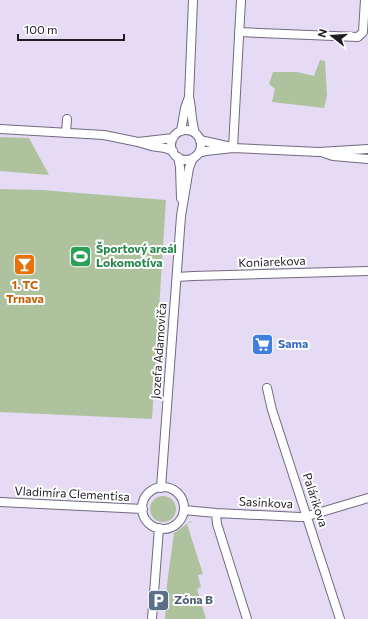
<svg xmlns="http://www.w3.org/2000/svg" width="368" height="619" viewBox="0 0 368 619" font-family="Commissioner,sans-serif">
<rect width="100%" height="100%" fill="#e5dbf5"/>
<!-- green -->
<path fill="#afc29e" d="M320,60L325,61L327,96L324,108L272,102L275,89L269,84L273,72H297L314,76Z
M0,137L29,138L49,175L0,171Z
M0,189L42,190L166,200L152,419L0,412Z
M150 509a13 13 0 1 1 26 0a13 13 0 1 1-26 0Z
M191,521L192,522L187,524L203,574L198,575L201,587L197,589L206,619H165L167,584L174,533Z"/>
<g fill="none" stroke-linecap="round" stroke-linejoin="round">
<defs>
<path id="street" d="M239,32L358,37L363,32L365,0
M189,97C192,109 191,121 195,133
M0,129L104,135L138,142L151,146L165,148L173,151
M171 145a15 15 0 1 1 30 0a15 15 0 1 1-30 0Z
M181,131L185,108L189,97L193,0
M66,133L67,119
M200,140L231,147
M138,142L173,138
M233,148L241,0
M199,153L206,151L233,148L319,152L368,149
M324,153L333,156L368,159
M178,157L180,167L181,198
M177,277L193,276L368,271
M267,388L272,410L340,619
M142 508a21 21 0 1 1 42 0a21 21 0 1 1-42 0Z
M161,488L181,216L189,168L193,158
M0,502L143,509
M184,510L216,513L300,517L308,516L368,498
M216,513L217,524L247,619
M152,619L159,528"/>
</defs>
<!-- street casing -->
<use href="#street" stroke="#726a80" stroke-width="10"/>
<!-- street -->
<use href="#street" stroke="#fff" stroke-width="8"/>
</g>
<!-- icons -->
<defs>
<symbol id="stadium-square" viewBox="-11 -11 22 22"><rect x="-9" y="-9" width="18" height="18" rx="4" fill="#2e9e5b" stroke="#fff"/><path d="M0-5a6.5 5 0 1 0 0 10a6.5 5 0 1 0 0-10ZM-3.5-1.8h7v3.6h-7Z" fill="#fff"/></symbol>
<symbol id="bar-square" viewBox="-11 -11 22 22"><rect x="-9" y="-9" width="18" height="18" rx="4" fill="#e8710a" stroke="#fff"/><path d="M-6-5H6L.8 .8V4.5H3.5V6h-7V4.5H-.8V.8Z" fill="#fff"/></symbol>
<symbol id="supermarket-square" viewBox="-11 -11 22 22"><rect x="-9" y="-9" width="18" height="18" rx="4" fill="#3f7fe0" stroke="#fff"/><path d="M-6-5.5h2.5l.6 2H6L4.5 2H-2.5L-4.4-4H-6ZM-1.5 3.2a1.3 1.3 0 1 0 .1 0ZM3 3.2a1.3 1.3 0 1 0 .1 0Z" fill="#fff"/></symbol>
<symbol id="parking-square" viewBox="-11 -11 22 22"><rect x="-9" y="-9" width="18" height="18" rx="4" fill="#5c6f8a" stroke="#fff"/><path d="M-3.5-5.5H1a3.5 3.5 0 0 1 0 7H-1V5.5H-3.5ZM-1-3.4V-.6H.8a1.4 1.4 0 0 0 0-2.8Z" fill="#fff"/></symbol>
</defs>
<g fill-rule="evenodd">
<use href="#stadium-square" x="68" y="244" width="25" height="25"/>
<use href="#bar-square" x="12" y="252" width="25" height="25"/>
<use href="#supermarket-square" x="250" y="332" width="25" height="25"/>
<use href="#parking-square" x="146" y="588" width="25" height="25"/>
</g>
<g text-anchor="middle" stroke-width="4" stroke-linejoin="round" paint-order="stroke">
<!-- leisure labels -->
<g font-size="12" font-weight="bold" fill="#27864d" stroke="#fff" text-anchor="start">
<text x="96" y="253">Športový areál<tspan x="96" dy="14">Lokomotíva</tspan></text>
</g>
<!-- street labels -->
<g font-size="12" fill="#201c25" stroke="#fff">
<text transform="translate(272 262) rotate(-2)" y="4">Koniarekova</text>
<text transform="translate(159 351) rotate(-86)" y="4">Jozefa Adamoviča</text>
<text transform="translate(72 494) rotate(3)" y="4">Vladimíra Clementisa</text>
<text transform="translate(315 500) rotate(72)" y="4">Palárikova</text>
<text transform="translate(266 503) rotate(3)" y="4">Sasinkova</text>
</g>
<!-- food labels -->
<g font-size="12" font-weight="bold" fill="#c56008" stroke="#fff">
<text x="25" y="289">1. TC<tspan x="25" dy="14">Trnava</tspan></text>
</g>
<!-- shop labels -->
<g font-size="12" font-weight="bold" fill="#366cbe" stroke="#fff" text-anchor="start">
<text x="278" y="348">Sama</text>
</g>
<!-- service labels -->
<g font-size="12" font-weight="bold" fill="#4e5e75" stroke="#fff" text-anchor="start">
<text x="174" y="604">Zóna B</text>
</g>
</g>
<!-- north arrow -->
<g transform="translate(332 36) rotate(287)" stroke="#ffffff" stroke-width="3" paint-order="stroke">
<path d="M0-3L7 15L0 10L-7 15Z" fill="#201c25"/>
<text y="-6" font-size="11" font-weight="bold" text-anchor="middle" fill="#201c25">N</text>
</g>
<!-- scale -->
<path d="M18 34v6h106v-6" fill="none" stroke="#201c25" stroke-width="2"/>
<text x="24" y="34" font-size="12" fill="#201c25" stroke="#ffffff" stroke-width="3" paint-order="stroke">100 m</text>
</svg>
